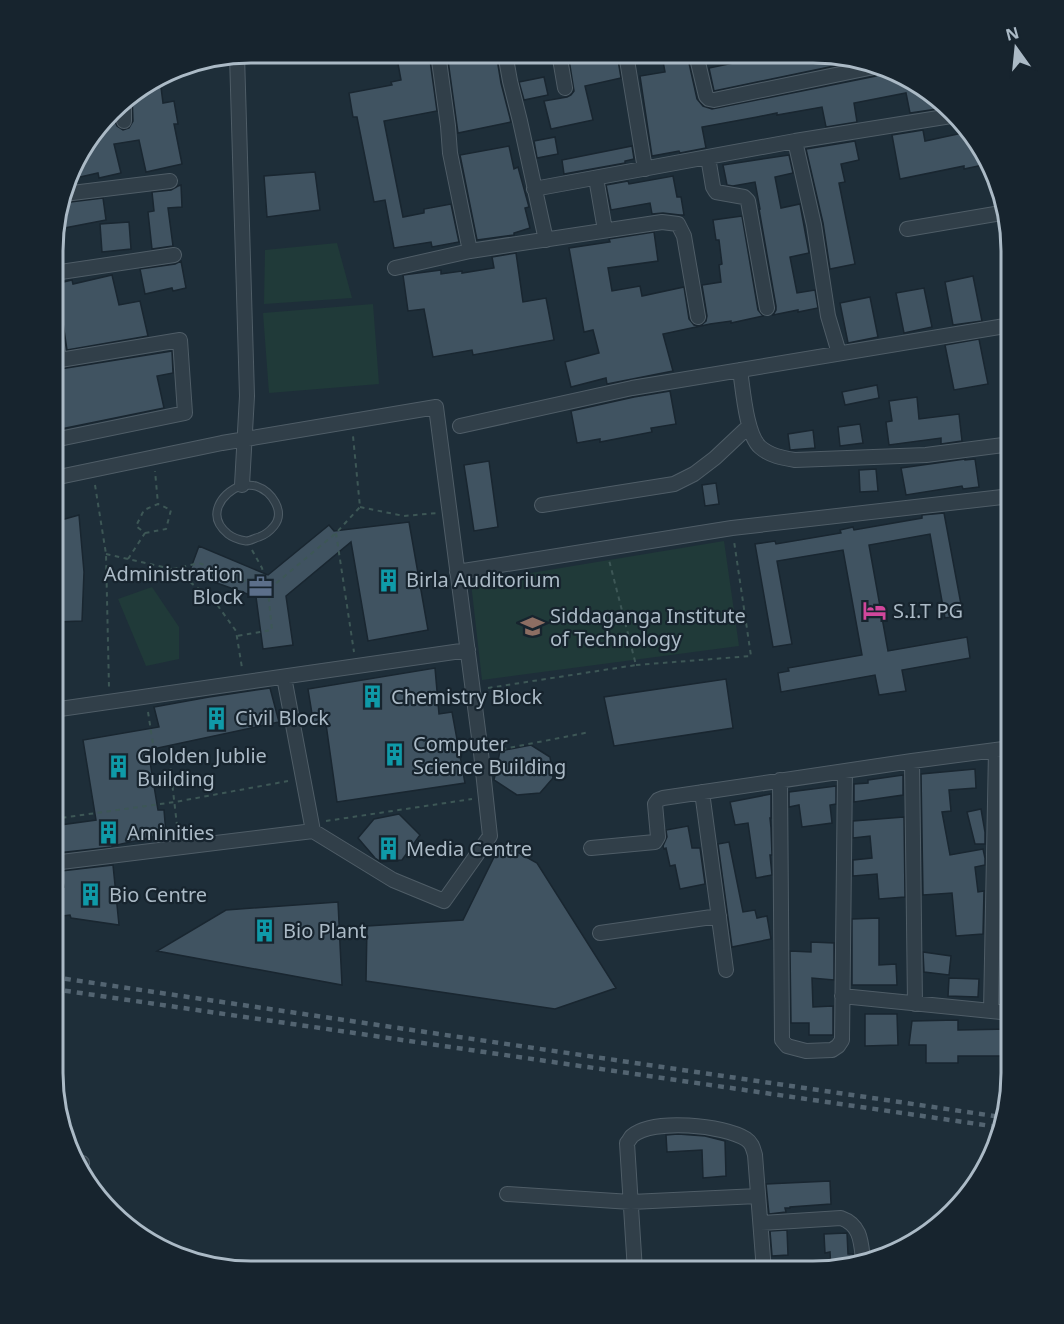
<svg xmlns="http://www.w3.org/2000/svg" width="1064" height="1324" viewBox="0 0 1064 1324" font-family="'Noto Sans',sans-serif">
<rect width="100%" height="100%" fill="#1e2e39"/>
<!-- green -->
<path fill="#203a39" d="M337,243L352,298L264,304L265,250Z
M373,304L379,384L269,393L263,313Z
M724,541L739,646L482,680L471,583Z
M152,587L179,627V659L146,666L118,599Z"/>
<!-- building -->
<path fill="#405361" stroke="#192630" stroke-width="1.5" d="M396,53H429L437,111L384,121L403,217L424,213V209L451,204L459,242L432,247L431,242L394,248L385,200L374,202L357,117H353L349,93L392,85L391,82L401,80Z
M447,53H496L501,83L511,122L458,133Z
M568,53L617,54L621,78L585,86L593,120L551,129L544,101L567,97L571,95L574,91Z
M673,54H687L697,99L703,106L712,109L876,76L882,70L924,86L944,108L910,113L906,93L854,103L857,122L826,127L822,107L777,115V113L757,117L702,127L706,148L680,153L679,151L652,156L640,76L665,72L662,56Z
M788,54H840L858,61L714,91L709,68L743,61L744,63Z
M544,77L548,95L524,100L519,82Z
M160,79L163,103L174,101L178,124H174L182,164L146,172L139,140L114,144L121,173L99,178L98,173L71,179L72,184H68L78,156L84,154L83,147L102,124L109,123L108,116L115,108V121L117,126L123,130L129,128L133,121L132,95Z
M923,130L925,141L967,132L985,152L988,164L964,169V166L900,179L892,135Z
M555,137L558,154L537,158L534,141Z
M855,141L859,160L841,164L845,182L839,183L855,264L830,269L823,223L806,149Z
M509,146L514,169L518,167L529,207L525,208L530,228L514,233V235L477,240L460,155Z
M632,146L634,159L625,161V163L564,174L562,160Z
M789,155L793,173L775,177L781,208L800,204L809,253L790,257L797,293L815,290L818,308L798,312V310L773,315L776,310V306L759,209H760L755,182L733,186L727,185L723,165Z
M315,172L320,210L267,217L264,176Z
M673,176L677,197H681L684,215H680L663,213L652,214L650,203L611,210L606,185L628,181L629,184Z
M181,185L182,207L168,208L173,246L152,249L148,212L154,211L152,192L171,190L178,186Z
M103,198L106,220L54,230V224L62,203Z
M742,216L758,310L763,316L731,323V321L710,324L663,334L673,371L607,384L606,378L571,387L565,362L599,353L593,330L584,332L569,248L610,242L609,239L654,232L658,261L608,268L612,291L640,286L642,296L684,287L689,319L694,325L700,326L706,321L707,316L702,285L721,282L719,265L722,264L719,240H716L713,220Z
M129,222L131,249L102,252L100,224Z
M516,253L523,302L546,298L554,340L473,355L472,350L433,357L424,309L408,311L403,275L441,270V274L462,271V273L494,268L492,257Z
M181,261L186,288L173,291L172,288L145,294L140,269L175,264Z
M112,275L119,305L140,301L148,336L67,350L63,323L61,319L54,316V292H57L55,284L72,280L73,284Z
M973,276L982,321L953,325L945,282Z
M924,288L932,327L904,333L896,293Z
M870,297L878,337L848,343L840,303Z
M979,339L988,384L954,390L945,345Z
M172,351L173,373L157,376L164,408L56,430L54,422V370Z
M877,385L879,398L845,405L842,392Z
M670,391L676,424L651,428L652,432L600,442V439L577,443L571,411L634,397Z
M917,397L919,419L959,414L962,441L941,444V438L889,445L886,422L892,421L889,401Z
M860,424L863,443L840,446L838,427Z
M813,430L815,448L790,450L788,434Z
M965,459V460L975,459L979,487L963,489L962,486L906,495L901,468Z
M489,461L498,527L474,531L464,465Z
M876,469L878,491L860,492L859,470Z
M716,483L719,504L705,506L702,485Z
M944,513L963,615L945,618L930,534L869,545L888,651L967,637L970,658L902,670L906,691L879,695L875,675L781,692L778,673L789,671L788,668L862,655L843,550L777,561L792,644L773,647L755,544L775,541L776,544L841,533L840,530L853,527L854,530L922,518V515Z
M79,515L84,572L82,621L55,622L53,612L54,522Z
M409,522L428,630L368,641L351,542L286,596L293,645L263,649L256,597L189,573L199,546L268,575L329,525L334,531Z
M435,668L439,714L452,712L465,783L337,802L326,724L314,726L308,689Z
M726,679L733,728L614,746L604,697Z
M270,688L279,722L148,750L158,810H164L166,834L112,846V847L57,853L53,826L96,820L83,740L159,727L154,707L209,697Z
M531,745L550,757L553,778L540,793L517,795L494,780L500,751Z
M975,769L976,788L949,790L951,811L942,812L950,855L983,849L985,858V865L975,867L978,892L984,891L983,934L956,936L952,893L923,895L921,774Z
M903,775V795L854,802V784L868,783V780Z
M836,786V804L830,805L832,823L802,827L799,805L789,807V792Z
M771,794V818H770L771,828L772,855H770L772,875L756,878L748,823L735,825L730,802Z
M981,809L985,832V844H975L967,812Z
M399,814L420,835L402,860L381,862L375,858L358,838L374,819Z
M904,817L905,897L879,899L877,874L853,876V860L872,858L870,836L853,838V821Z
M688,826L692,848H700L705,884L680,889L675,865L670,866L666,848L664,849L663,846L667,837L666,830Z
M729,842L743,912L755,910L757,918L767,916L771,939L732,947L718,844Z
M501,843L537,863L616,988L555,1009L366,981L367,926L463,920Z
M113,865L119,925L71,918L70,915L53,917V888L64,887L61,871Z
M338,902L342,985L157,951L226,910Z
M879,918V965L896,964L897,985H852V919Z
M811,942L834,943V980L812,978L813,1007L833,1006V1035H809V1023H791L790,951L811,952Z
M923,952L951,956L949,975L924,972Z
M949,978L979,979L978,997L948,996Z
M865,1014H897L898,1045L865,1046Z
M958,1020V1030L1011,1029V1056H958V1063H926V1045H909L912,1021Z
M678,1134L705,1136L725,1141L726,1176L703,1178L702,1150L667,1152L666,1135Z
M830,1181L831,1204L790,1207V1208H785L786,1212L769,1214L766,1184Z
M787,1230L788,1255L772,1256L770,1231Z
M847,1233L848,1254H853L855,1262L831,1270L830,1252L825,1253L824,1234Z"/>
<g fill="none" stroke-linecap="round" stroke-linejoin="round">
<defs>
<path id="lane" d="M242,485C246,485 251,485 256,486C271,491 286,511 274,526C270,531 265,535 259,537C255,538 250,541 246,541C240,540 233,538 228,534C206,516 220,494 242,485Z"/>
<path id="street" d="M438,53L448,126L450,153L470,251
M505,53L510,81L520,121L546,240
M559,53L565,88
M626,54L645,169
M696,54L706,96L709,99L714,100L874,67
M237,55L247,396L242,485
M124,99V121
M795,141L814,225L828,316L839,353
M708,157L713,187L716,192L744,197L748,201L767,308
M596,178L605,230
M534,189L795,141L951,116
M64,194L170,181
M907,229L1001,213
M395,268L470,251L662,222L678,224L684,236L698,317
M54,273L174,255
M54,325L59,360
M740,370C743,389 746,434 760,447C770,456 783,458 795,460L926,455L1011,444
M460,426L632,388L1011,325
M54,440L185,413L180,340L54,361
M54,478L222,443L436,407L481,753L490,836L444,901L393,880L313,831L284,677
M542,505L674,484L694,474L715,458L749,426
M457,572L732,528L1011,496
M53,710L468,650
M912,761L915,1004
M780,780L782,1040L787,1046L806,1051L832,1050L838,1046L842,1040L845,771
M702,792L726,970
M591,848L655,842L658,837L655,804L658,800L663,798L912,761L1011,748
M53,863L313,831
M600,933L719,916
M842,996L1011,1013
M991,1011L996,750
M76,1162L82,1163
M507,1194L631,1202L758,1196
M761,1223L841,1218C861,1225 861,1242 863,1260
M635,1271L627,1143C629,1141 630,1138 632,1136C653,1118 724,1125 746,1139C752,1143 753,1148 755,1155L764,1271"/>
</defs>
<!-- lane casing -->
<use href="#lane" stroke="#4f5d67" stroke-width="9"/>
<!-- street casing -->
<use href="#street" stroke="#4f5d67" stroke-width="16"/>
<!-- path -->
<path stroke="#3d5756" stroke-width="2" stroke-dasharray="4.5 4.5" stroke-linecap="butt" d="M95,485L106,554L109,688
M360,507L404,516L437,513
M145,533L166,529L171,510L158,504
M336,533L354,652
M252,550L262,568L268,590L336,533L360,507L353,436
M106,554L172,569L213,599L236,631L242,668
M128,559L145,533L136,526L144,510L158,504L155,471
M173,569L199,563L268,590L272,630L237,636
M636,665L751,656L734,541
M488,688L636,665L609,560
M148,712L155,757L169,756L178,834
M493,751L590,732
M53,819L175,802L288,781
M326,821L472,799"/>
<!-- lane -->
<use href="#lane" stroke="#313f49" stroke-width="7"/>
<!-- street -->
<use href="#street" stroke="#313f49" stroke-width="14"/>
<!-- rail -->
<path stroke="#536471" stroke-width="4.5" stroke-dasharray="6 6" stroke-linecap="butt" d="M53,977L1001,1117
M53,989L998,1127"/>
</g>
<!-- icons -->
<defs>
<symbol id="building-bare" viewBox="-9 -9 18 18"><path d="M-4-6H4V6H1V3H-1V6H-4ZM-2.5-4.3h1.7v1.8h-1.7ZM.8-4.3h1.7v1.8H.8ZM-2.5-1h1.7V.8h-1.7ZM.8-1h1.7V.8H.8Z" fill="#0f9aa8" stroke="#17242e" stroke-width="2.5" paint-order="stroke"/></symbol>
<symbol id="office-bare" viewBox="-9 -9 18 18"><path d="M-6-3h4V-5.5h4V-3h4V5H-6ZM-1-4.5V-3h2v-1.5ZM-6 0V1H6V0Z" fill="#5c6f8a" stroke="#17242e" stroke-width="2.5" paint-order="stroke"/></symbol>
<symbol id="hotel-bare" viewBox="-9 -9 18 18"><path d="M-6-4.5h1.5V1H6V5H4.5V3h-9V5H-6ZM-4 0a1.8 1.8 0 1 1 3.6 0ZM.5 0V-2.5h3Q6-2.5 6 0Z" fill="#d1479c" stroke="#17242e" stroke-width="2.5" paint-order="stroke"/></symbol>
<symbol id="university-bare" viewBox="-9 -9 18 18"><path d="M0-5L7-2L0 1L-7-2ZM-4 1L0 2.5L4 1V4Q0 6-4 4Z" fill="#8d6e63" stroke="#17242e" stroke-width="2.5" paint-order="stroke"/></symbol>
</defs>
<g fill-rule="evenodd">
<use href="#building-bare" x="372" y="564" width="33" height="33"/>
<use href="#office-bare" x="244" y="570" width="33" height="33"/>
<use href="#hotel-bare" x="858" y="594" width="33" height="33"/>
<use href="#university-bare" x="516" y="610" width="33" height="33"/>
<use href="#building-bare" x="356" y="680" width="33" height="33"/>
<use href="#building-bare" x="200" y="702" width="33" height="33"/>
<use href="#building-bare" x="378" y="738" width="33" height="33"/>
<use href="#building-bare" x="102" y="750" width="33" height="33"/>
<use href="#building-bare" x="92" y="816" width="33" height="33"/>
<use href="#building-bare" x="372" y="832" width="33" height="33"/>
<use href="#building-bare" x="74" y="878" width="33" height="33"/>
<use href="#building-bare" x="248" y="914" width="33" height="33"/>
</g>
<g text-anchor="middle" stroke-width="4.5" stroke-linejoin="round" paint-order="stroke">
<!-- poi labels -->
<g font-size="20" fill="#abbac6" stroke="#17242e" text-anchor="start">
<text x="243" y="581" text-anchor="end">Administration<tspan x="243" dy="23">Block</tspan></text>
<text x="406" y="587">Birla Auditorium</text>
<text x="893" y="618">S.I.T PG</text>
<text x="550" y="623">Siddaganga Institute<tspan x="550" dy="23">of Technology</tspan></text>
<text x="391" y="704">Chemistry Block</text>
<text x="235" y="725">Civil Block</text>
<text x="413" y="751">Computer<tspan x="413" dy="23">Science Building</tspan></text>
<text x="137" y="763">Glolden Jublie<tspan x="137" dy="23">Building</tspan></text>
<text x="127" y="840">Aminities</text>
<text x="406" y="856">Media Centre</text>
<text x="109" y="902">Bio Centre</text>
<text x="283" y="938">Bio Plant</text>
</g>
</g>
<!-- crop -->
<path d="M0 0H1064V1324H0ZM251 63H813A188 188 0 0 1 1001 251V1073A188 188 0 0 1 813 1261H251A188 188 0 0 1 63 1073V251A188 188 0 0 1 251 63Z" fill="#17242e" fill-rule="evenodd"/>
<path fill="none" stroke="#abbac6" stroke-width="3" d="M251 63H813A188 188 0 0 1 1001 251V1073A188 188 0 0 1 813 1261H251A188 188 0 0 1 63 1073V251A188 188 0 0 1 251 63Z"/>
<!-- north arrow -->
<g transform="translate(1016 48) rotate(345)" stroke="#17242e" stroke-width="4.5" paint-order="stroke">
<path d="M0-4.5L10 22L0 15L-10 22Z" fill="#abbac6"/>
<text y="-9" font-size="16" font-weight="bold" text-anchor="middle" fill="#abbac6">N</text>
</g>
</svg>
